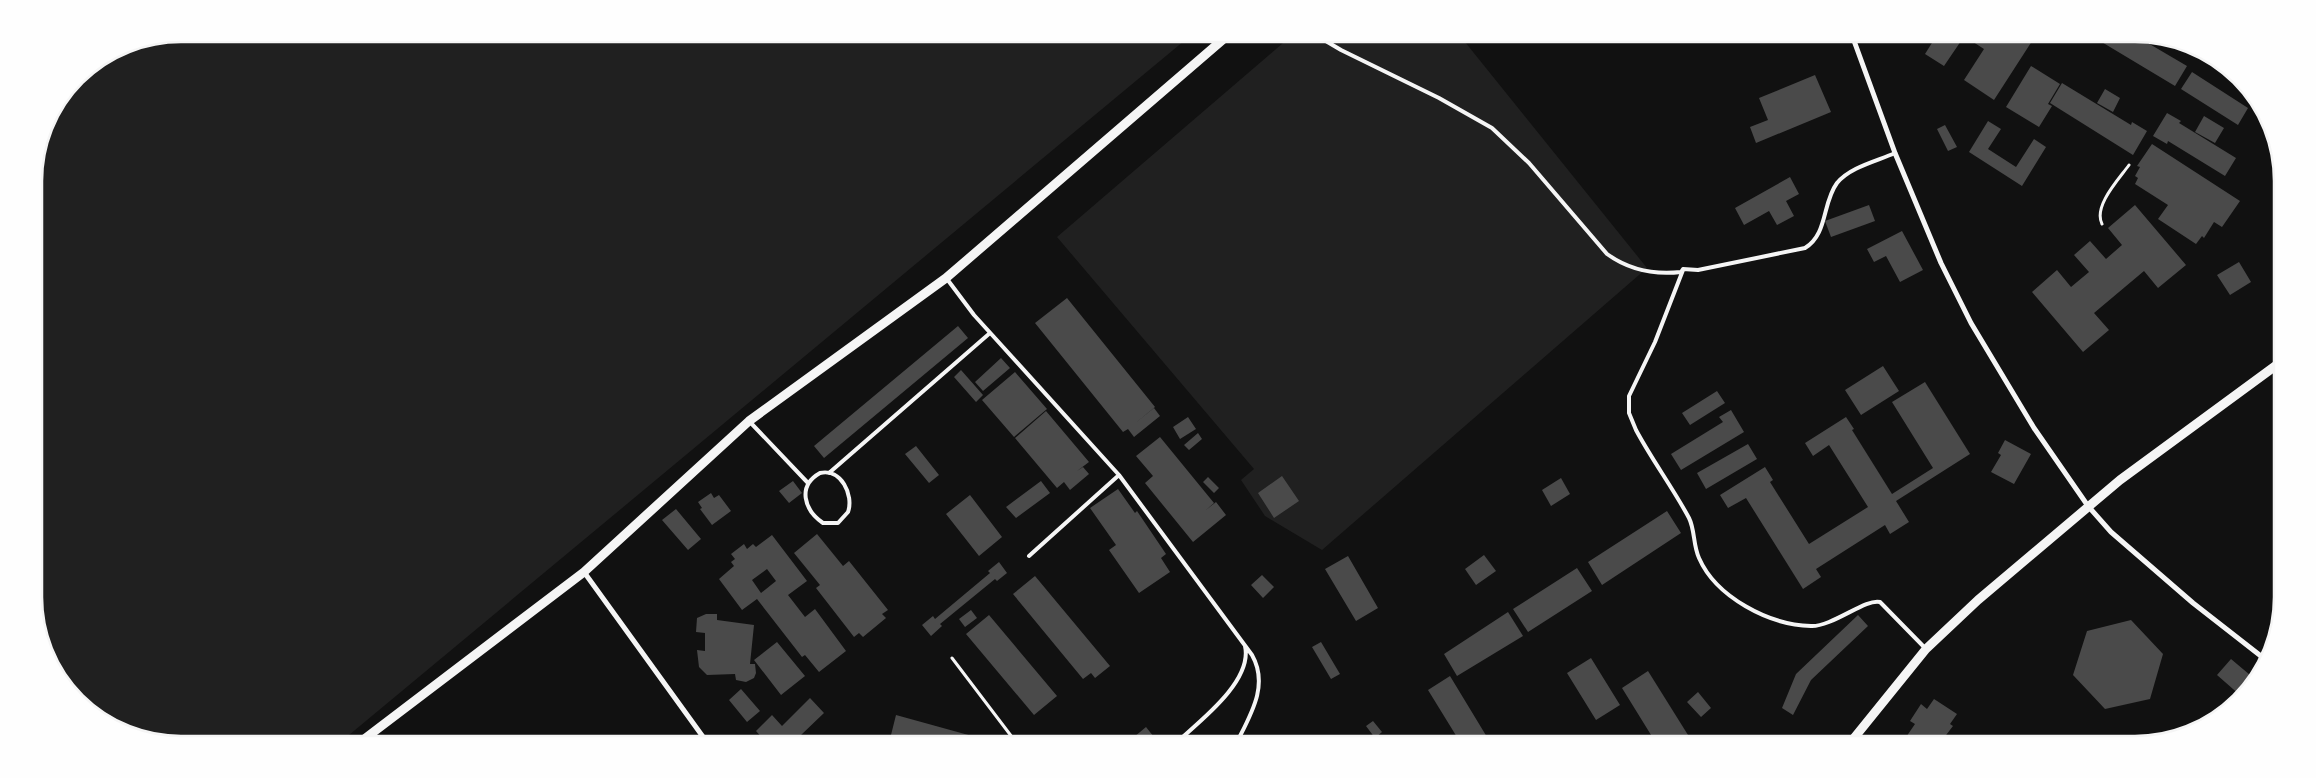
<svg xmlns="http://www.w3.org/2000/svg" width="2316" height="778" viewBox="0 0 2316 778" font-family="'PT Serif',serif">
<rect width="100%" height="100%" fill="#111"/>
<!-- green -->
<path fill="#202020" d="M181,34L1190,36L343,740L143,739L71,694L37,625L34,172L45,124L77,77L125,45Z
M1290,37H1461L1647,268L1322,550L1265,516L1241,480L1254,469L1057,237Z"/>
<!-- building -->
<path fill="#4a4a4a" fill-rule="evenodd" d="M1935,38H1963L1944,66L1925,54Z
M1967,38H2034L1994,100L1964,80L1984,49Z
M2102,39H2141L2187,66L2175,86L2100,41Z
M2031,66L2060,84L2048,104L2052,106L2039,127L2006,107Z
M2192,72L2248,108L2238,125L2181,89Z
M1815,75L1831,112L1756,143L1750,127L1768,120L1759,98Z
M2062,83L2131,125L2132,122L2147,131L2133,155L2050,103Z
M2105,89L2120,98L2113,112L2097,103Z
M2167,113L2181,121L2179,123L2236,158L2225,176L2168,141L2167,144L2153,136Z
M2204,116L2224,128L2215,143L2195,132Z
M1988,121L2001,129L1988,149L2016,167L2034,139L2046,147L2022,186L1969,152Z
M1945,125L1957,147L1948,151L1937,129Z
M2152,144L2240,201L2222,227L2214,222L2204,238L2202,236L2196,244L2158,219L2168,205L2135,184L2138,178L2135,176L2140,167L2137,166Z
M1790,177L1799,194L1786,201L1794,216L1777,225L1769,211L1744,225L1735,208Z
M1869,205L1875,221L1831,237L1825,221Z
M2135,205L2186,265L2158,288L2144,271L2094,313L2109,330L2083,352L2032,292L2057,270L2071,287L2089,272L2074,255L2090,241L2106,259L2122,245L2108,228Z
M1902,231L1923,270L1900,282L1886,256L1874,262L1867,249Z
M2239,262L2251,282L2230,295L2217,275Z
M1067,298L1155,407L1134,424L1154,408L1160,416L1134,437L1128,429L1123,432L1035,323Z
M958,326L968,338L824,458L814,446Z
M1001,358L1010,368L983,391L975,382Z
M1883,366L1899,391L1861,415L1845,390Z
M961,370L983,395L976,402L954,377Z
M1015,372L1047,409L1014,437L982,400Z
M1925,382L1970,454L1896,501L1909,522L1890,534L1885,525L1816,569L1821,577L1803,589L1746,498L1728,508L1720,495L1765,467L1773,480L1770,482L1809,544L1868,507L1829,445L1813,456L1805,443L1846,417L1854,429L1852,430L1892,494L1933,468L1892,402Z
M1717,391L1725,403L1690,425L1682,413Z
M1731,410L1744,432L1681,470L1671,454L1723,422L1719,417Z
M1046,411L1089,462L1077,471L1083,467L1089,474L1070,490L1064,482L1057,488L1015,438Z
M1188,417L1196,429L1180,439L1173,427Z
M1198,433L1202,439L1189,450L1184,445Z
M1160,437L1214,503L1206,510L1216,502L1226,515L1193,542L1145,483L1153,476L1136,456Z
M2005,440L2031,454L2014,484L1991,472L2001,455L1998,453Z
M1748,444L1757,459L1706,489L1697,473Z
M916,446L939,475L929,483L905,454Z
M1282,476L1299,501L1274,518L1258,493Z
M1208,477L1219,488L1214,493L1203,482Z
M1561,478L1570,494L1551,506L1542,490Z
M793,481L802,493L789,503L779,491Z
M1041,481L1050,493L1016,518L1006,507Z
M1118,489L1135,513L1137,511L1166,554L1161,558L1170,572L1139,593L1109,550L1116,545L1090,508Z
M711,493L714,498L719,495L731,511L712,525L700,509L702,508L698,502Z
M970,495L1002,537L979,556L946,514Z
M676,509L701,539L688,550L662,520Z
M1667,511L1681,533L1602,585L1588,562Z
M817,534L843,566L849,561L888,610L882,614L886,618L863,637L859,633L854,637L816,588L820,585L794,553Z
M772,535L807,581L788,595L805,617L815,609L846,651L819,672L805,655L802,657L757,599L742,610L719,579L734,566L731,562L735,559L731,554L744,544L747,549L753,544L756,547ZM767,569L776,581L761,593L752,580Z
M1484,555L1496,571L1476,585L1465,569Z
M1348,556L1378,608L1356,621L1325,569Z
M999,562L1007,573L997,581L995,579L940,624L942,626L931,636L922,625L933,616L935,619L990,573L988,571Z
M1577,568L1592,591L1528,632L1513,609Z
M1262,575L1274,587L1263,598L1251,585Z
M1035,576L1110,666L1095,678L1091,673L1083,679L1013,594Z
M971,610L977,618L965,627L959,619Z
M1508,612L1523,636L1457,676L1444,654Z
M706,614H717V620L754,625L750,664H755L756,673L754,678L746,682L736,680L735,674L707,675L699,667L697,650L705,651V633L696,632L697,618Z
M989,615L1057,696L1034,715L966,634Z
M1858,615L1868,626L1811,680L1793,715L1782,708L1796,674Z
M2131,620L2163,654L2150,699L2105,709L2073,675L2087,631Z
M777,642L805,676L781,695L754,660Z
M1321,642L1340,674L1331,679L1312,647Z
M1591,658L1620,705L1596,720L1567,673Z
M2231,659L2256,680L2241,696L2217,675Z
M1648,671L1693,743H1656L1622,688Z
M1450,676L1490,742H1460L1428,690Z
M741,689L760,711L747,722L729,700Z
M1698,692L1711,708L1701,717L1687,702Z
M810,698L824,713L801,735L806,741H765L756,731L772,715L782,726Z
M1934,699L1957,714L1950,724L1953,726L1940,743L1935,741L1934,743H1902L1915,724L1910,721L1921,704L1927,709Z
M2211,713L2216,719L2185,734Z
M896,715L972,736L970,741H911L891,735Z
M1373,721L1382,732L1375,738L1366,726Z
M1146,727L1158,742H1128Z"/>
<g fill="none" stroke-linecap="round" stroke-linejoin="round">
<!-- path -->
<path stroke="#f5f5f5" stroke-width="3" d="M2102,224C2093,206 2119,179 2129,165
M952,658L1015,741"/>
<!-- service -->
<path stroke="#f5f5f5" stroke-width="4" d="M1319,37L1341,50L1439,98L1492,128L1529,163L1607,254C1629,270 1654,275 1681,272L1683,269L1698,270L1805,248C1828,234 1822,203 1837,183C1850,167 1877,161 1895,153
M1683,270L1655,342L1629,396V413L1636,430C1652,460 1673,488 1689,518C1695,530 1693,545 1699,558C1716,597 1769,625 1811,626C1832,627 1866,598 1880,602L1926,649
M947,279L974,315L1119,475L1252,655C1269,685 1251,714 1237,742
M749,421L808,483
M820,473C841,468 854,495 848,512L838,523H823C804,510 797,486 820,473Z
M829,473L990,333
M1029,556L1119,475
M1177,742C1200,721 1253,681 1245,646"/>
<!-- minor -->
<path stroke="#f5f5f5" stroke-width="5" d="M1853,38L1895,153L1941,263L1971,323L2034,428L2088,506L2111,532L2193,603L2266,660
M584,572L706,741"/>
<!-- tertiary -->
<path stroke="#f5f5f5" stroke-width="9" d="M363,740L584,572L749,421L946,278L1227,36
M1850,743L1926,649L1978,600L2120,480L2278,364"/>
</g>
<!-- crop -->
<path d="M0 0H2316V778H0ZM181 42H2135A139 139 0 0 1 2274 181V597A139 139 0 0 1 2135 736H181A139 139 0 0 1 42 597V181A139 139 0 0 1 181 42Z" fill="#fefefe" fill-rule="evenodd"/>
<path fill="none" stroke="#f5f5f5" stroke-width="2.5" d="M181 42H2135A139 139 0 0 1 2274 181V597A139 139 0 0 1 2135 736H181A139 139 0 0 1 42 597V181A139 139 0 0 1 181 42Z"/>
</svg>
